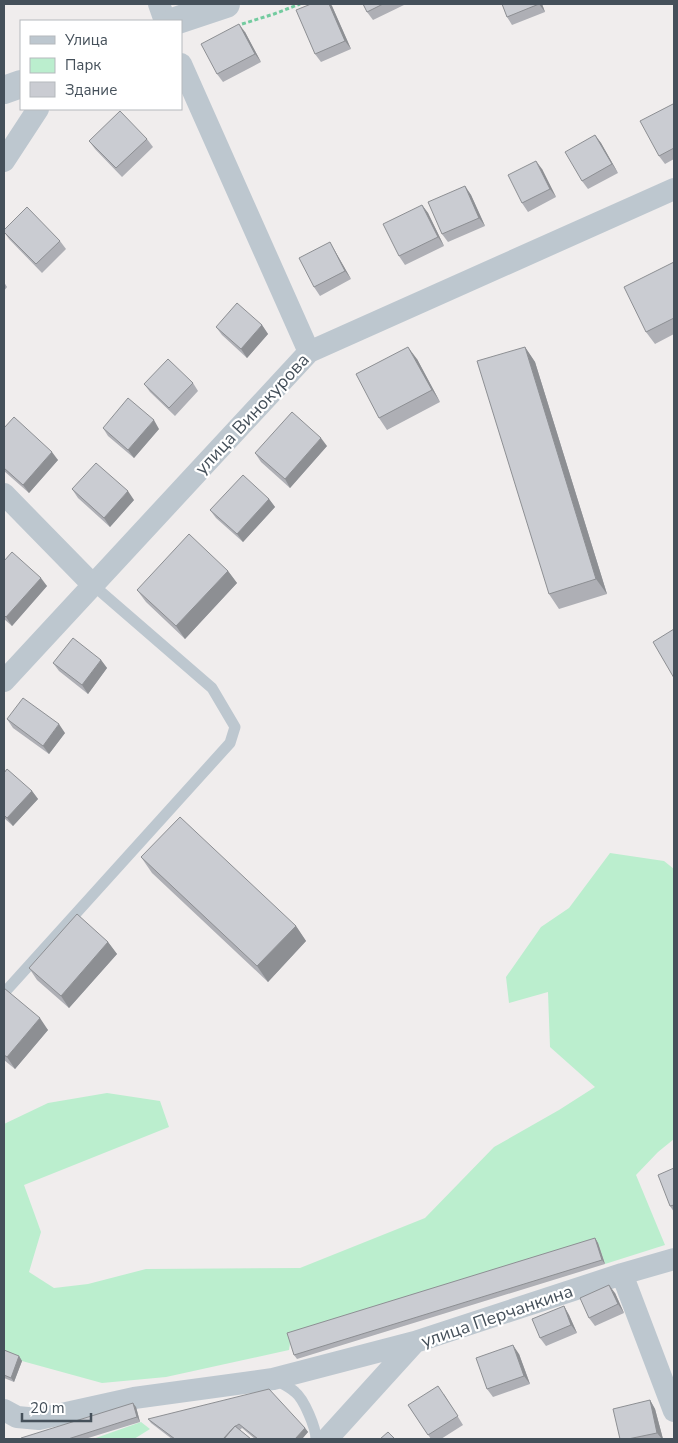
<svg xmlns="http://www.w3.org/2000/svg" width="678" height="1443" viewBox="0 0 678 1443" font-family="'Nunito Sans',sans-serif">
<rect width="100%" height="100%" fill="#f0eded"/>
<!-- green -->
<path fill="#bbeece" d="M610,853L664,861L674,869V1139L658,1152L636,1175L665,1245L605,1264L598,1243L291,1337L289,1350L166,1377L102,1383L22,1361L4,1353V1124L48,1103L107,1093L160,1101L169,1127L24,1185L41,1232L29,1272L54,1288L88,1284L146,1269L300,1268L425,1218L494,1147L559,1110L595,1087L550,1047L548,992L509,1003L506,977L541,927L569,908Z
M141,1422L150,1429L134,1439H93Z"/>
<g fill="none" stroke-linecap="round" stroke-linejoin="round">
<!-- path -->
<path stroke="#73cb9f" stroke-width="3" stroke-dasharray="4 2.5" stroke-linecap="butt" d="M242,24L274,14L300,4"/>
<!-- service -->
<path stroke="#bdc7cf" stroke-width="11" d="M4,993L230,743L235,727L212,688L93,585
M274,1379C281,1383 290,1387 295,1392C304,1399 316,1428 316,1439"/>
<!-- minor -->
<path stroke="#bdc7cf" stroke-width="22" d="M159,4L165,21
M181,64L309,352
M4,161L38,109
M4,494L93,585
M4,681L309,352L674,189
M622,1274L674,1411
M4,1410L17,1417L39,1419L134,1398L273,1379L415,1342
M327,1439L415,1342L622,1274L674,1259"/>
<!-- tertiary -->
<path stroke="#bdc7cf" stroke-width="28" d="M175,21L226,4
M4,90L21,84"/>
</g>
<!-- wall -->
<path fill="#aeafb5" d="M363,4H404V5L373,20L367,12Z
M502,4H542L545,12L512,25L507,17Z
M332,6L351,49L321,62L315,54Z
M245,32L261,62L223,82L217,74Z
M674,106V159L665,164L659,156Z
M595,135L601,143L618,173L588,189L582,181Z
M147,139L153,147L122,177L95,149L89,141Z
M542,169L556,197L528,212L522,203Z
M465,186L471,195L485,226L448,242L442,234Z
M422,205L428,213L444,246L405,265L399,256Z
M4,232L60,241L66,249L42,273L9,239Z
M330,242L335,251L351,279L320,296L314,287Z
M674,262V334L655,344L646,332Z
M4,282L7,287L4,291Z
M262,325L268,334L247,358L222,335L216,327Z
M525,347L535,362L607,594L559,609L549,594Z
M417,359L440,402L387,430L379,418Z
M193,383L198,391L175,416L150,392L144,384Z
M4,428L58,460L29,493L4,471Z
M103,428L159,429L134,458L108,436Z
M327,446L290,488L261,462L255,453Z
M72,489L134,500L110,527L78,498Z
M269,499L275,507L243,542L216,518L210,510Z
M4,561L47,586L12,626L4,619Z
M228,571L237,583L185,639L146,602L137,590Z
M101,660L107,668L88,694L59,671L53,663Z
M7,719L65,733L49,754L13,728Z
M4,773L32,791L38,799L13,826L4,818Z
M141,857L296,926L306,941L268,982L152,873Z
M108,942L117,954L69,1008L37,980L29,968Z
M4,988L48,1030L15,1069L4,1060Z
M674,1168V1212L670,1206Z
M595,1238L598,1243L605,1264L297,1359L294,1355Z
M615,1293L624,1313L595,1326L589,1318Z
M564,1306L569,1315L577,1333L546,1346L540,1338Z
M4,1350L19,1356L22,1361L14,1382L4,1378Z
M519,1354L530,1384L493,1397L487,1389Z
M444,1394L463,1425L441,1439H431L408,1405Z
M650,1400L655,1409L663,1439H620Z
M136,1407L140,1422L85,1439H22Z
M148,1419L305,1428L308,1432L302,1439H255L242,1428L240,1430L251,1439H172L151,1423Z"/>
<!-- shaded-wall -->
<path fill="#8d8f93" d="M329,4H331L332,6L351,49L345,41Z
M539,4H542L545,12Z
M239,24L245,32L261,62L255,54Z
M595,135L601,143L618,173L612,164Z
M536,161L542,169L556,197L550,189Z
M465,186L471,195L485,226L479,218Z
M422,205L428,213L444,246L438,237Z
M330,242L335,251L351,279L345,271Z
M262,325L268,334L247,358L241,349Z
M408,347L417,359L440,402L432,390Z
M525,347L535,362L607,594L596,579Z
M154,420L159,429L134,458L128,450Z
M321,438L327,446L290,488L285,479Z
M52,452L58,460L29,493L23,485Z
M128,491L134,500L110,527L104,518Z
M269,499L275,507L243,542L237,534Z
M228,571L237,583L185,639L176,626Z
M41,578L47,586L12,626L6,617Z
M101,660L107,668L88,694L82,685Z
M59,724L65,733L49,754L43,746Z
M32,791L38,799L13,826L7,818Z
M296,926L306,941L268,982L257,966Z
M108,942L117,954L69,1008L61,996Z
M40,1018L48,1030L15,1069L7,1057Z
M595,1238L598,1243L605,1264L602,1260Z
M609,1285L615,1293L624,1313L618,1304Z
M564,1306L569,1315L577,1333L571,1325Z
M513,1345L519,1354L530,1384L524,1376Z
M19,1356L22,1361L14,1382L11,1378Z
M650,1400L655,1409L663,1439H662L657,1433Z
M133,1403L136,1407L140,1422L137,1417Z
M305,1428L308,1432L302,1439H295Z"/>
<!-- building -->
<path fill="#caccd2" stroke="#8d8f93" d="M311,4H329L345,41L315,54L296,10Z
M363,4H383L367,12Z
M502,4H539L507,17Z
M239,24L255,54L217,74L201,44Z
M673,104L674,106V148L659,156L640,121Z
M120,111L147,139L116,168L89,141Z
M595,135L612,164L582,181L565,152Z
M536,161L550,189L522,203L508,175Z
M465,186L479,218L442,234L428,202Z
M422,205L438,237L399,256L383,224Z
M27,207L60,241L36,264L4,232V230Z
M330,242L345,271L314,287L299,258Z
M674,262V318L646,332L624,287Z
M237,303L262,325L241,349L216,327Z
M408,347L432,390L379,418L356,374Z
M525,347L596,579L549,594L477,361Z
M168,359L193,383L169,408L144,384Z
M128,398L154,420L128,450L103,428Z
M292,412L321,438L285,479L255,453Z
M14,417L52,452L23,485L4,468V428Z
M96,463L128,491L104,518L72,489Z
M243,475L269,499L237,534L210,510Z
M189,534L228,571L176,626L137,590Z
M12,552L41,578L6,617L4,615V561Z
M674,629V678L653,642Z
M73,638L101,660L82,685L53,663Z
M23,698L59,724L43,746L7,719Z
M7,769L32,791L7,818L4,815V773Z
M180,817L296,926L257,966L141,857Z
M77,914L108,942L61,996L29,968Z
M4,988L40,1018L7,1057L4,1055Z
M674,1168V1205L670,1206L658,1175Z
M595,1238L602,1260L294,1355L287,1333Z
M609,1285L618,1304L589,1318L580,1298Z
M564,1306L571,1325L540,1338L532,1319Z
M513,1345L524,1376L487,1389L476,1358Z
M4,1350L19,1356L11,1378L4,1375Z
M438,1386L458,1416L428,1435L408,1405Z
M269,1389L305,1428L295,1439H258L239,1424L236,1426H235L223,1439H175L148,1419Z
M650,1400L657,1433L628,1439H620L613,1409Z
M133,1403L137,1417L68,1439H22L21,1438Z
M235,1426L251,1439H224Z
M388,1432L395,1439H380Z"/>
<g text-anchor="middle" stroke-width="4.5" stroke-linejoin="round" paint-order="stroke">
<!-- street labels -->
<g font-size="18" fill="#45505a" stroke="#fff">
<text transform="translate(252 414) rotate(-47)" y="6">улица Винокурова</text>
<text transform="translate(497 1316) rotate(-19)" y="6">улица Перчанкина</text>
</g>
</g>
<!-- border -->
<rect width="678" height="1443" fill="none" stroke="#45505a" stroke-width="10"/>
<!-- legend -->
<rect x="20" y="20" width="162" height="90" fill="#ffffff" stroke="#b5b9bd"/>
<rect x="30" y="36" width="25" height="8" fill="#bdc7cf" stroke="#b5b9bd"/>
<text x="65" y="45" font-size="15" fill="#45505a">Улица</text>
<rect x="30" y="58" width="25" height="15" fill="#bbeece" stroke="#b5b9bd"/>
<text x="65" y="70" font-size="15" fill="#45505a">Парк</text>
<rect x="30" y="82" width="25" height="15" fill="#caccd2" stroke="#b5b9bd"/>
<text x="65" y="95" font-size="15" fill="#45505a">Здание</text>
<!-- scale -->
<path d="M22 1413v8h69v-8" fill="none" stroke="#45505a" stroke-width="2.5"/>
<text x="30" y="1413" font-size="15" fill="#45505a" stroke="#ffffff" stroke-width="4" paint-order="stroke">20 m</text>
</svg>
